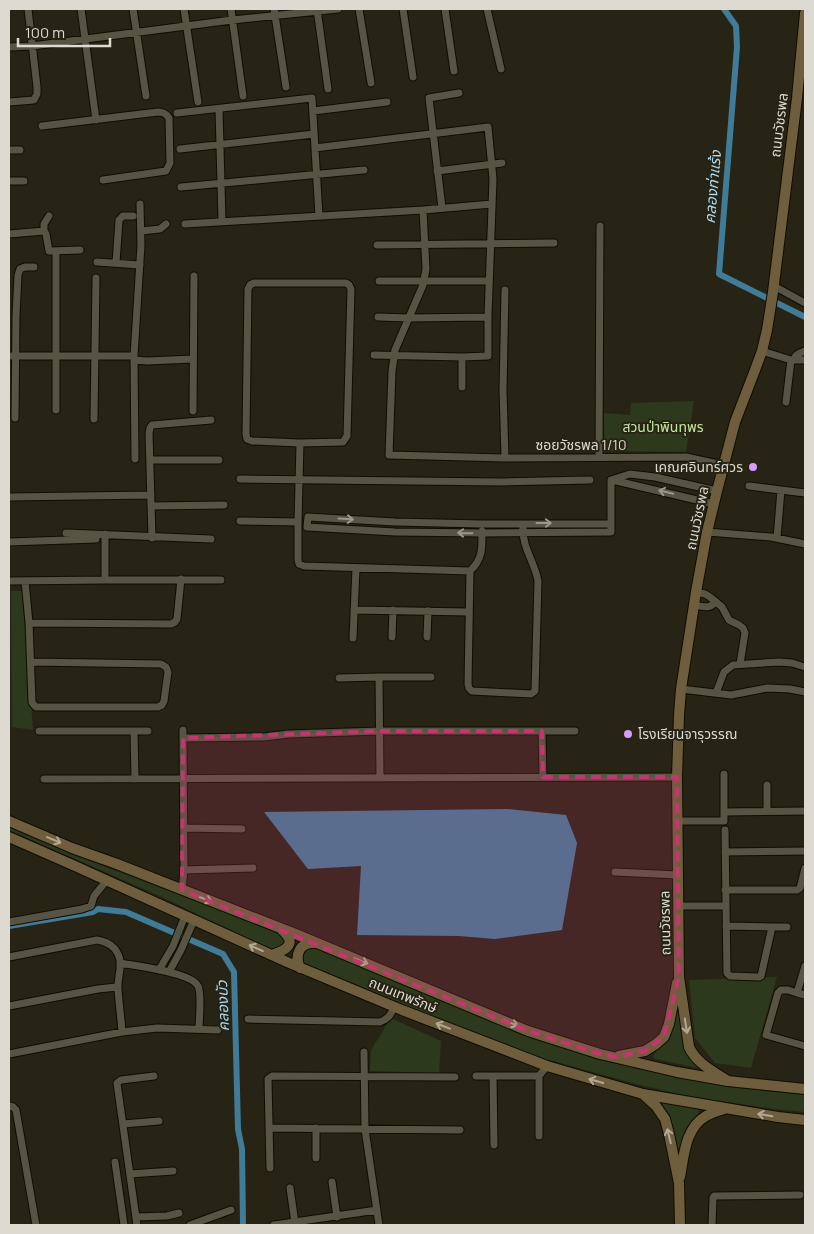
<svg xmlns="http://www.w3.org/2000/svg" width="814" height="1234" viewBox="0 0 814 1234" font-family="Manrope,'Noto Sans Thai',sans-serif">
<rect width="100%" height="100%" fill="#272415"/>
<!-- green -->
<path fill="#2c391d" d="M694,401L686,452L604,451V413L630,415L631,403Z
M11,591H22L33,730L12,727Z
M9,826L93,862L281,934L286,942L275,950L266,947L162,897L9,830Z
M311,947L499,1025L528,1036L712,1083L764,1091L805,1095V1112L775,1109L693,1097L636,1084L535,1056L438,1019L303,963L300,954Z
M777,977L751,1068L715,1063L695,1038L689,980Z
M677,1001L689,1055L698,1068L655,1059L653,1057L659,1047Z
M391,1018L441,1041L439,1073L370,1071L371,1050Z
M659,1101L698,1109L699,1113L687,1130L679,1159L670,1118Z"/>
<!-- water -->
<path fill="#407b97" d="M507,809L566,815L577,843L562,930L495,939L459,936L357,935L361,866L308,869L264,812Z"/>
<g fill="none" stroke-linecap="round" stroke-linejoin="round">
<!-- canal -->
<path stroke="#407b97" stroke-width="6" d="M724,9L736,26L737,47L719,274L805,317
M9,926L93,912L98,909L126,912L223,954L234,972L238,1129L242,1149L243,1225"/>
<defs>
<path id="street" d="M81,9L96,120
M133,9L146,96
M184,9L198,102
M231,9L243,96
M274,9L286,87
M317,9L328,89
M359,9L371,83
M403,9L413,77
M445,9L454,71
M487,9L501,69
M9,47L32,46L232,20L338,9
M9,102L34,100L37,94V87L28,9
M219,109L222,221
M313,111L387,102
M177,113L312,98L319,216
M42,126L158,112C163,112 166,113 169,118L170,163L166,171L103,180
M315,148L488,127L493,179L488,317
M180,149L314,134
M9,150H20
M437,171L502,163
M9,181H24
M181,187L364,170
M442,208L429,98L459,93
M423,210L426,269L423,285L395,350L392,371L389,455L505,458L686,457L723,465
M185,224L423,210L492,204
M44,231V224L49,216
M141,231L160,229L166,224
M9,234L44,231L46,234L49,251L80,250
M377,245L554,243
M56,251V410
M97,262L140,265
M116,263L119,220L123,216H133
M379,281H489
M774,286L805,303
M378,317L409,318L488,317V356L462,357
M762,351L791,360H805
M374,355L462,357V387
M9,356H134
M134,360L147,361L193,359
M794,360C795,354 800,353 805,351
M786,402L791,360
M193,411L194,276
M15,418L16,316L18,275L20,269L25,267H34
M94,419L96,278
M300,443L252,441L247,439L246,434L248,289L250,285L254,283H346L349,285L351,289L347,436L343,442L300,443L298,522V560L299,564L304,566L470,571
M599,457L600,226
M505,458L503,390L505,290
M135,459L134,356L141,245L140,204
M150,460H219
M240,479L502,482L590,480
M611,480L630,474L655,477L717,491
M612,480L714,504
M749,486L805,493
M9,497L151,495
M152,506L224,505
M240,521L298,522
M611,524H482L395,522L308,517L307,527L395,532L482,533L611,532V480
M482,531C482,548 483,559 470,571L468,684L469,688L472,691L531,694L535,691L538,581C535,563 522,547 523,528
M707,532L771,537L805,544
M66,533L211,539
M105,534V580
M152,538L149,433L150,428L152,425L211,420
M777,538L781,490
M9,542L96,539
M9,581L105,580H221
M25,581L29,623L32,702L34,705L36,707H158L162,705L164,701L168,672L166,667L161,664L31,662
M696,592L705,594L710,597L722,607L729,620L739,625L743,628L745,633L740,664
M694,605C702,606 710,610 715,602
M354,610L468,612
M29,623L171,624L175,622L177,619L181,579
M392,637L393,610
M427,637L428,611
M353,638L356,568
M379,677H431
M339,678L379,677L380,778
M681,689L731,695L767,688L790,689L805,692
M716,693L724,672L733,665L779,662L792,663L805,667
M183,730V738L264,737L288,734L380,731H575
M39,731H148
M134,731L135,779
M542,731L543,777
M183,738L184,870L253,868
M44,779L677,777
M767,811V785
M724,812L805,811
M677,821H724V774
M184,828L242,829
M725,830L727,973L730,976L759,977L761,976L772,927
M725,852L805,851
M615,872L678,875
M182,890L184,870
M725,890H797L800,888L805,868
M678,906H725
M9,922L82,909L91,906L94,896L107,880
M726,926L772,927H787
M9,957L97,940C104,941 109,943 114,948C126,962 117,974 118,989C119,1004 121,1018 122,1032
M120,963C136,966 191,972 198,986C202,993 199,1020 199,1029
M805,966L797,993L805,995
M159,970L173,946L185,916
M169,972L181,950L194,920
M797,993L788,990H781L778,993L766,1035L805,1046
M9,1006L98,989L117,987
M248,1019L380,1022C388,1019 391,1015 394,1007
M364,1052L365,1129L379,1225
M9,1054L122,1032L157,1028L218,1030
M476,1076H539L547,1066
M493,1076L494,1145
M9,1106L13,1107L16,1110L36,1225
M123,1124L159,1121
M269,1128L460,1130
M316,1128V1158
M539,1136V1076
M115,1162L124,1225
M270,1168L268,1079L272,1076L455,1077
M130,1174L173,1171
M332,1182L337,1217
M290,1188L295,1223
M136,1217L167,1216L179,1213
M137,1225L117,1083L121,1080L154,1076
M190,1225L231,1210
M274,1225L377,1210
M712,1225L713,1198L714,1196L800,1195"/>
<path id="secondary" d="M9,821L72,848L117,864L298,935L528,1031L600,1054L677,1072L728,1081L805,1089
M9,837L75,866L287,962L402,1010L547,1066L643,1094L778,1117L805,1120
M272,955C286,950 298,944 282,930
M300,968C294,955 300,942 314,943
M619,1056L645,1051L656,1044L664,1037L669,1024L677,983
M728,1081C713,1071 697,1064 689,1047L679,977L677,777L679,715L681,689L696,592L707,532L717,491L735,422L755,370L762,351L767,330L773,292L797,98L805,13
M643,1094L656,1106L665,1119L669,1134L679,1183L680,1225
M680,1177C684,1156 685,1128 706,1116C711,1113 718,1111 724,1109"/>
</defs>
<!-- street casing -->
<use href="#street" stroke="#100d02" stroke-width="9"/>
<!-- secondary casing -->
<use href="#secondary" stroke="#100d02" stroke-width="12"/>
<!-- street -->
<use href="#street" stroke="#575443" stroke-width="7"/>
<!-- secondary -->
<use href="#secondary" stroke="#6e5e3e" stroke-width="10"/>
</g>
<!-- one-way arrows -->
<defs><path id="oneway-shaft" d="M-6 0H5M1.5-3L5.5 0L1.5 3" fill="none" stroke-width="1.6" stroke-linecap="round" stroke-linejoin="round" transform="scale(1.25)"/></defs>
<g stroke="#9a988a">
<use href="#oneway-shaft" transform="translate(666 492) rotate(-166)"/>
<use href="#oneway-shaft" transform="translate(346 519) rotate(3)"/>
<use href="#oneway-shaft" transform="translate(544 523)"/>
<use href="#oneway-shaft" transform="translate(465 533) rotate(-179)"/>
</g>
<g stroke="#b1a996">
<use href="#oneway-shaft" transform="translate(54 840) rotate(23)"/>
<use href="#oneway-shaft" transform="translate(205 899) rotate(21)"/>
<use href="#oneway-shaft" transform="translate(256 948) rotate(-156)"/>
<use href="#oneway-shaft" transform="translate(361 961) rotate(22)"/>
<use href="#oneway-shaft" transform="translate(511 1023) rotate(22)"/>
<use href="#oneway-shaft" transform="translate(443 1026) rotate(-159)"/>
<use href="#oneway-shaft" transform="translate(686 1026) rotate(81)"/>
<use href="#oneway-shaft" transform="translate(596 1081) rotate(-164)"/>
<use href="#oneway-shaft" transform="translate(765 1115) rotate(-171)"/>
<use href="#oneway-shaft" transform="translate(669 1136) rotate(-104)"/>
</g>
<!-- marked area -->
<path fill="#c6356d" fill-opacity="0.2" stroke="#c6356d" stroke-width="4" stroke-dasharray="10 6" stroke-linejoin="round" d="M380,731H542L543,777H677L679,977L664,1037L645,1051L615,1057L600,1054L528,1031L182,890L183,738Z"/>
<!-- markers -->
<g fill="#d49cfb" stroke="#272415" stroke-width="2">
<circle cx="753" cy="467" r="5"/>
<circle cx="628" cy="734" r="5"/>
</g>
<g text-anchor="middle" stroke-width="4" stroke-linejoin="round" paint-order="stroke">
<!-- street labels -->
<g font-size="14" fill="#dddbd1" stroke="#272415">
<text transform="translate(779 125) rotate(-83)" y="5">ถนนวัชรพล</text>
<text x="581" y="450">ซอยวัชรพล 1/10</text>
<text transform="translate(697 518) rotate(-78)" y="5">ถนนวัชรพล</text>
<text transform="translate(665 923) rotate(-91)" y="5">ถนนวัชรพล</text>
<text transform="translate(403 995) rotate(22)" y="5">ถนนเทพรักษ์</text>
</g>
<!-- park labels -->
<g font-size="14" fill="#c3e89d" stroke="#272415">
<text x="663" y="432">สวนป่าพินทุพร</text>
</g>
<!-- poi labels -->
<g font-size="14" fill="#dddbd1" stroke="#272415" text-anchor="end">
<text x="743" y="472">เคณศอินทร์ศวร</text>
<text x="638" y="739" text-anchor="start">โรงเรียนจารุวรรณ</text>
</g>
<!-- water labels -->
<g font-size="15" font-style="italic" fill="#a8daf4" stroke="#272415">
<text transform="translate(713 187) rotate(-85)" y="5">คลองท่าแร้ง</text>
<text transform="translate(223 1006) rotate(-92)" y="5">คลองบัว</text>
</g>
</g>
<!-- border -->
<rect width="814" height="1234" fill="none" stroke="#dddbd1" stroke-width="20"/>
<!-- scale -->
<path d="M18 38v8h92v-8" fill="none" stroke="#dddbd1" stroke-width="2.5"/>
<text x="25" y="38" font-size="15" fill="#dddbd1" stroke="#272415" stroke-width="4" paint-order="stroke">100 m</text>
</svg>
